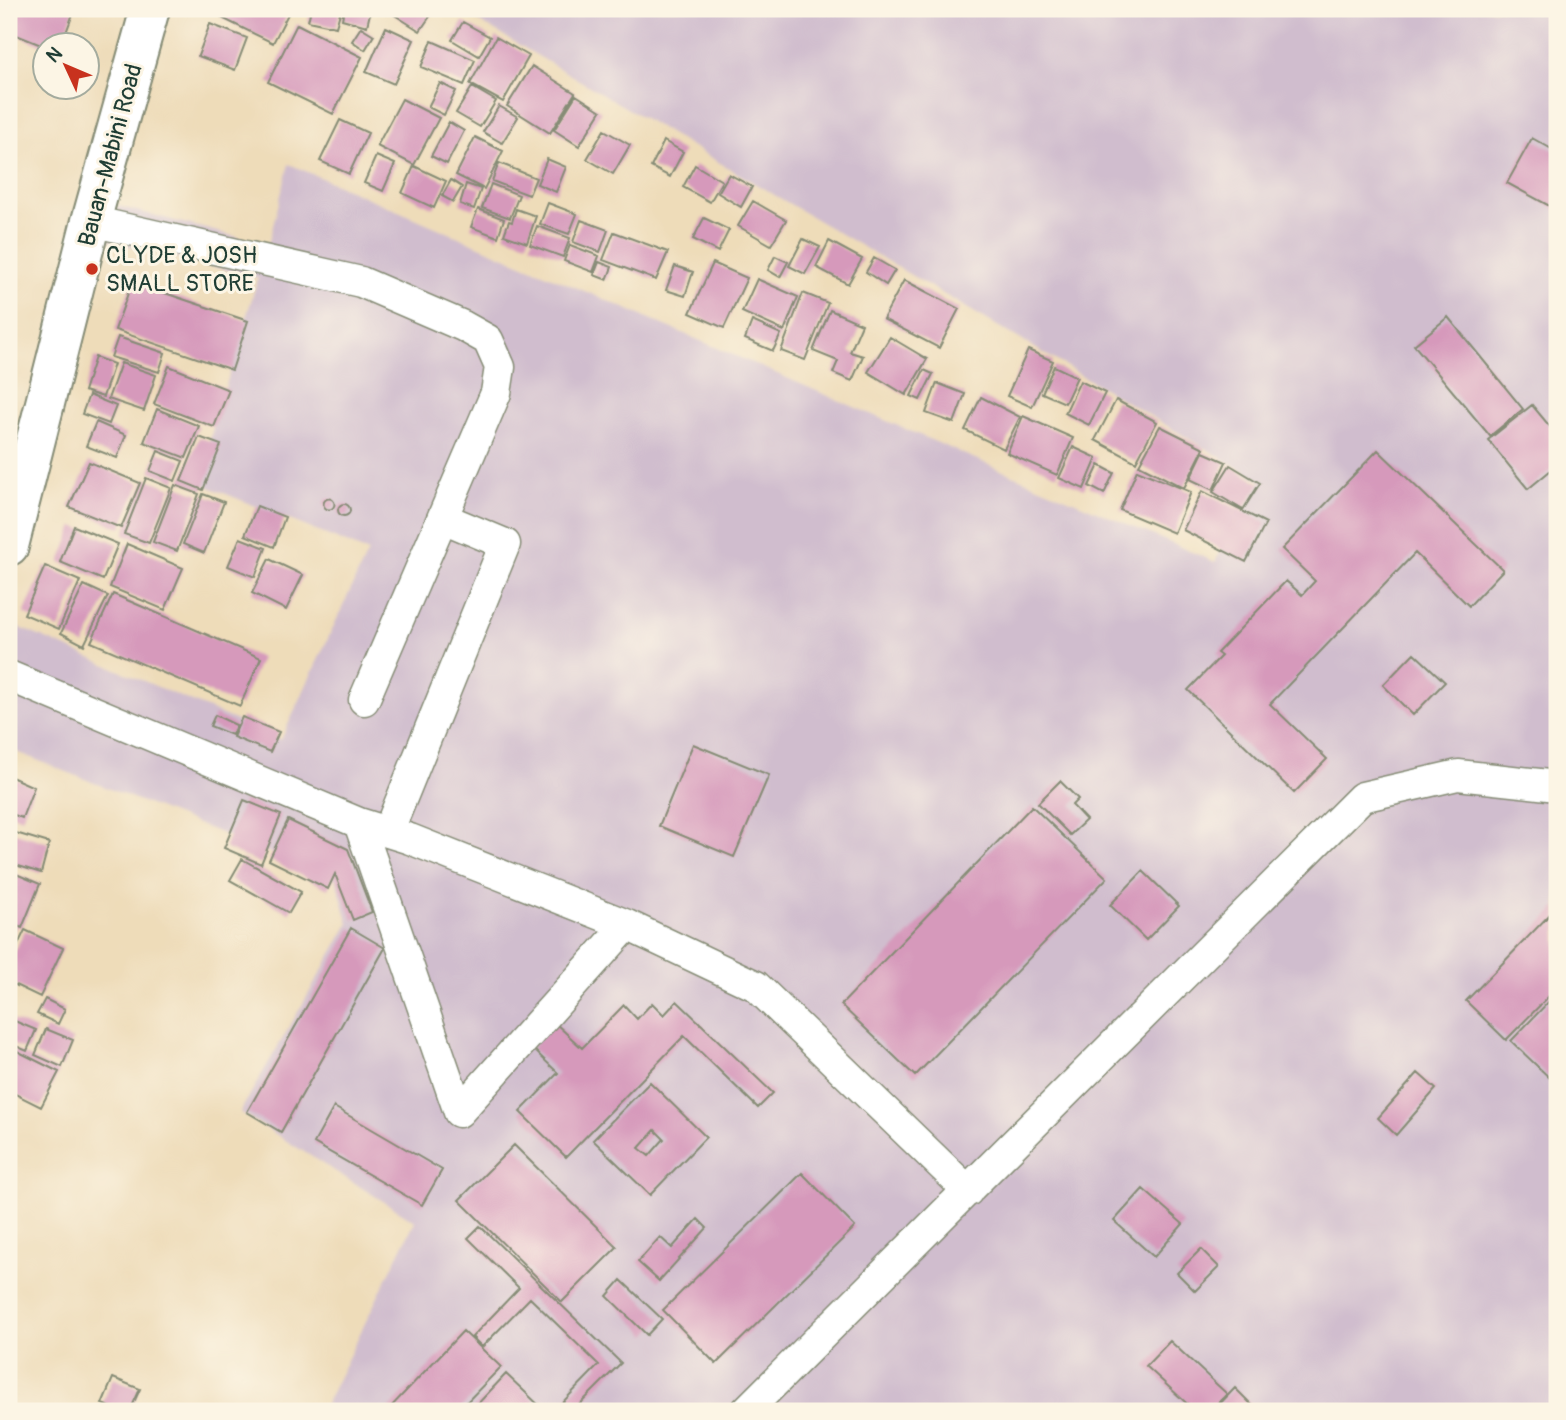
<svg xmlns="http://www.w3.org/2000/svg" width="1566" height="1420" viewBox="0 0 1566 1420" font-family="Pangolin,sans-serif">
<rect width="100%" height="100%" fill="#fcf5e5"/>
<filter id="ink" filterUnits="userSpaceOnUse"><feTurbulence type="fractalNoise" baseFrequency=".0143" numOctaves="2"/><feDisplacementMap in="SourceGraphic" scale="14" xChannelSelector="R" yChannelSelector="G"/><feConvolveMatrix kernelMatrix="1 2 1 2 8 2 1 2 1" color-interpolation-filters="sRGB"/></filter>
<filter id="wash" filterUnits="userSpaceOnUse"><feTurbulence type="fractalNoise" baseFrequency=".00686" numOctaves="4" result="noise"/><feDisplacementMap in="SourceGraphic" scale="28" xChannelSelector="R" yChannelSelector="G"/><feGaussianBlur stdDeviation="1.57" result="paint"/><feColorMatrix in="noise" values="0 0 0 0 0 0 0 0 0 0 0 0 0 0 0 0 0 1.4 0 .05"/><feComposite in="paint" operator="in"/></filter>
<g filter="url(#wash)">
<rect width="100%" height="100%" fill="#eedcb9"/>
<!-- industrial -->
<path fill="#d0bdce" d="M458,9H1557V1411H322L415,1221L240,1112L349,924L336,879L9,749V623L281,740L368,552L197,482L258,278L97,238L106,203L268,245L289,164L1215,562L1261,481Z"/>
<g id="blocks">
<!-- building -->
<path fill="#d699bb" fill-rule="evenodd" d="M14,9H69L74,11L61,46L46,47L9,32V22Z
M226,9H278L288,14L273,43L222,18Z
M311,9H341L336,27L308,21Z
M344,9H371L367,26L342,19Z
M396,9H435L420,31L393,14Z
M463,22L490,37L479,56L452,40Z
M210,24L247,38L235,70L198,56Z
M297,24L362,57L333,114L268,82Z
M361,27L374,35L365,50L352,41Z
M386,27L414,40L394,84L366,72Z
M496,37L529,56L503,102L470,84Z
M432,41L475,60L464,85L421,67Z
M532,66L575,93L550,133L507,106Z
M440,83L456,91L444,115L428,107Z
M472,87L496,101L480,127L456,113Z
M576,95L601,111L579,146L554,130Z
M402,99L439,118L414,165L377,146Z
M499,106L518,117L502,143L483,132Z
M340,120L368,133L349,174L320,161Z
M449,122L464,131L447,164L431,156Z
M604,130L630,145L613,174L587,159Z
M475,137L503,151L484,189L456,175Z
M1532,138L1557,152V210L1507,183Z
M664,141L683,152L670,177L651,167Z
M376,156L395,164L383,191L364,183Z
M547,159L566,167L556,192L537,184Z
M499,163L536,178L529,195L492,181Z
M695,165L722,181L710,202L683,187Z
M414,166L446,181L434,208L402,193Z
M729,174L752,187L741,207L718,193Z
M451,180L462,187L453,202L442,196Z
M466,184L481,189L474,209L460,204Z
M491,184L519,195L510,218L482,208Z
M753,201L786,220L771,245L738,226Z
M548,203L577,214L569,234L540,224Z
M478,209L504,219L498,237L471,227Z
M516,209L536,216L527,243L504,235L509,221L512,222Z
M704,218L729,230L718,252L693,239Z
M581,220L608,230L600,252L573,242Z
M537,226L570,238L563,257L530,245Z
M614,232L668,252L656,280L603,260Z
M803,239L820,247L805,274L789,266Z
M829,241L862,259L848,284L816,267Z
M570,245L599,256L593,272L564,261Z
M775,256L788,262L780,277L768,270Z
M874,258L895,270L886,285L866,272Z
M599,262L612,267L607,280L594,275Z
M713,263L747,278L724,328L690,313Z
M675,266L693,272L685,296L666,290Z
M757,279L798,297L784,331L742,312Z
M904,280L959,309L939,348L883,319Z
M132,282L248,321L232,370L115,330Z
M803,293L828,303L805,360L781,351Z
M830,310L862,324L850,352L863,356L852,381L833,373L838,361L813,351Z
M1448,317L1523,409L1490,436L1414,345Z
M752,321L781,334L773,351L745,339Z
M118,337L165,353L159,372L111,357Z
M890,337L927,359L906,395L868,372Z
M1028,350L1053,361L1032,407L1007,396Z
M95,357L114,364L103,397L84,391Z
M121,363L156,375L144,411L108,399Z
M169,366L229,390L214,427L154,404Z
M1054,366L1077,377L1065,403L1042,393Z
M924,370L933,374L920,400L911,396Z
M1080,381L1105,393L1089,425L1065,413Z
M937,383L965,394L954,423L926,413Z
M89,395L116,406L109,424L82,414Z
M981,397L1020,417L1004,449L965,430Z
M1116,400L1157,422L1136,462L1095,440Z
M1532,405L1557,435V465L1528,489L1488,440Z
M157,409L199,426L186,458L144,442Z
M1023,416L1073,438L1057,475L1007,453Z
M96,422L126,435L117,458L86,446Z
M1160,426L1204,448L1184,488L1139,465Z
M199,437L221,445L203,490L181,481Z
M1073,447L1097,458L1084,489L1059,478Z
M1378,450L1503,570L1469,606L1415,553L1270,704L1327,759L1294,793L1188,690L1221,656L1217,653L1286,581L1302,595L1315,581L1282,549Z
M158,451L183,461L175,481L150,471Z
M1203,452L1226,462L1213,490L1190,479Z
M89,462L140,483L121,528L69,507Z
M1099,465L1114,473L1104,494L1089,486Z
M1230,465L1260,483L1243,510L1213,492Z
M1137,470L1191,492L1174,533L1120,510Z
M146,478L171,488L149,543L124,534Z
M175,485L199,494L177,551L153,542Z
M1202,491L1266,523L1246,562L1183,530Z
M203,494L224,502L204,553L183,544Z
M323.5 504a5.5 5.5 0 1 1 11 0a5.5 5.5 0 1 1-11 0Z
M338 510a6 6 0 1 1 12 0a6 6 0 1 1-12 0Z
M257,506L285,517L274,547L245,535Z
M74,526L118,544L103,580L60,562Z
M240,538L266,548L255,577L228,566Z
M127,544L183,568L165,610L110,587Z
M269,559L303,575L286,610L252,593Z
M45,566L80,581L59,629L24,614Z
M84,585L108,596L84,645L61,633Z
M113,594L261,658L240,706L91,642Z
M1414,653L1445,682L1413,715L1383,685Z
M215,715L236,725L232,735L210,726Z
M242,717L279,732L270,752L233,737Z
M693,744L769,775L734,857L659,826Z
M9,776L34,787L22,818L9,813Z
M1060,781L1078,799L1072,805L1086,820L1070,835L1038,803Z
M244,800L281,815L261,864L224,848Z
M1032,806L1107,878L915,1076L841,1005Z
M288,820L348,849L372,912L353,920L335,874L328,889L269,860Z
M9,831L49,843L41,873L9,863Z
M242,859L301,892L289,913L230,880Z
M9,871L40,884L22,928L9,923Z
M1143,871L1179,906L1146,940L1110,905Z
M1557,907V988L1506,1040L1466,1001Z
M9,924L16,926L9,945Z
M351,928L385,948L281,1132L247,1112Z
M25,930L63,948L40,997L9,982V963Z
M1557,993V1085L1511,1041Z
M45,999L65,1009L58,1024L37,1014Z
M677,1001L773,1093L758,1108L684,1036L566,1157L520,1112L558,1073L532,1048L555,1023L582,1048L624,1005L637,1019L652,1003L664,1015Z
M10,1019L36,1030L27,1051L9,1043Z
M46,1029L73,1040L62,1067L35,1055Z
M9,1047L59,1072L41,1107L9,1091Z
M1418,1073L1436,1089L1396,1135L1378,1118Z
M650,1082L706,1137L650,1195L593,1140ZM655,1130L664,1139L649,1156L639,1148Z
M334,1107L442,1170L422,1205L314,1143Z
M514,1145L617,1247L562,1302L459,1200Z
M802,1173L855,1227L716,1364L663,1310Z
M1143,1189L1183,1224L1154,1257L1114,1221Z
M698,1219L707,1228L659,1281L638,1262L660,1237L672,1248Z
M480,1226L621,1363L573,1411H554L599,1365L530,1298L482,1347L472,1337L519,1288L468,1238Z
M1201,1249L1219,1267L1195,1291L1177,1273Z
M621,1280L662,1319L647,1335L607,1296Z
M463,1331L501,1367L458,1411H387Z
M1170,1341L1227,1394L1210,1411H1195L1146,1366Z
M506,1374L545,1411H471Z
M113,1378L140,1389L130,1411H120L102,1404Z
M1235,1388L1252,1405L1246,1411H1213Z"/>
</g>
</g>
<g filter="url(#ink)">
<use href="#blocks" fill-opacity="0" stroke="#868c76" stroke-width="2"/>
<g fill="none" stroke-linecap="round" stroke-linejoin="round">
<defs>
<path id="minor" d="M91,221L361,282L463,326L488,340L500,367L496,393L364,700
M9,676L359,823L410,839L627,925L756,986L968,1191
M359,823L459,1112L627,925
M388,832L505,544L443,518
M746,1411L1362,797L1458,775L1557,786"/>
<path id="major" d="M9,546L91,221L150,9"/>
</defs>
<!-- minor casing -->
<use href="#minor" stroke="#868c76" stroke-width="33"/>
<!-- major casing -->
<use href="#major" stroke="#868c76" stroke-width="42"/>
<!-- minor -->
<use href="#minor" stroke="#fff" stroke-width="30"/>
<!-- major -->
<use href="#major" stroke="#fff" stroke-width="38"/>
</g>
</g>
<!-- markers -->
<circle fill="#c8321e" stroke="#fcf5e5" stroke-width="2.5" cx="92" cy="269" r="7"/>
<g text-anchor="middle" stroke-width="6" stroke-linejoin="round" paint-order="stroke">
<!-- street labels -->
<g font-size="24" fill="#1f3d34" stroke="#fcf5e5">
<text transform="translate(110 155) rotate(-75)" y="8">Bauan-Mabini Road</text>
</g>
<!-- poi labels -->
<g font-size="24" fill="#1f3d34" stroke="#fcf5e5" text-anchor="start">
<text x="106" y="263">CLYDE &amp; JOSH<tspan x="106" dy="28">SMALL STORE</tspan></text>
</g>
</g>
<!-- margin -->
<rect width="1566" height="1420" fill="none" stroke="#fcf5e5" stroke-width="35"/>
<!-- north arrow -->
<g transform="translate(66 66) rotate(314)"><circle r="33" fill="#fcf5e5" stroke="#a4ab9e" stroke-width="2"/>
<path d="M0-5L12 26L0 18L-12 26Z" fill="#c8321e"/>
<text y="-10" font-size="19" font-weight="bold" text-anchor="middle" fill="#1f3d34">N</text>
</g>
</svg>
